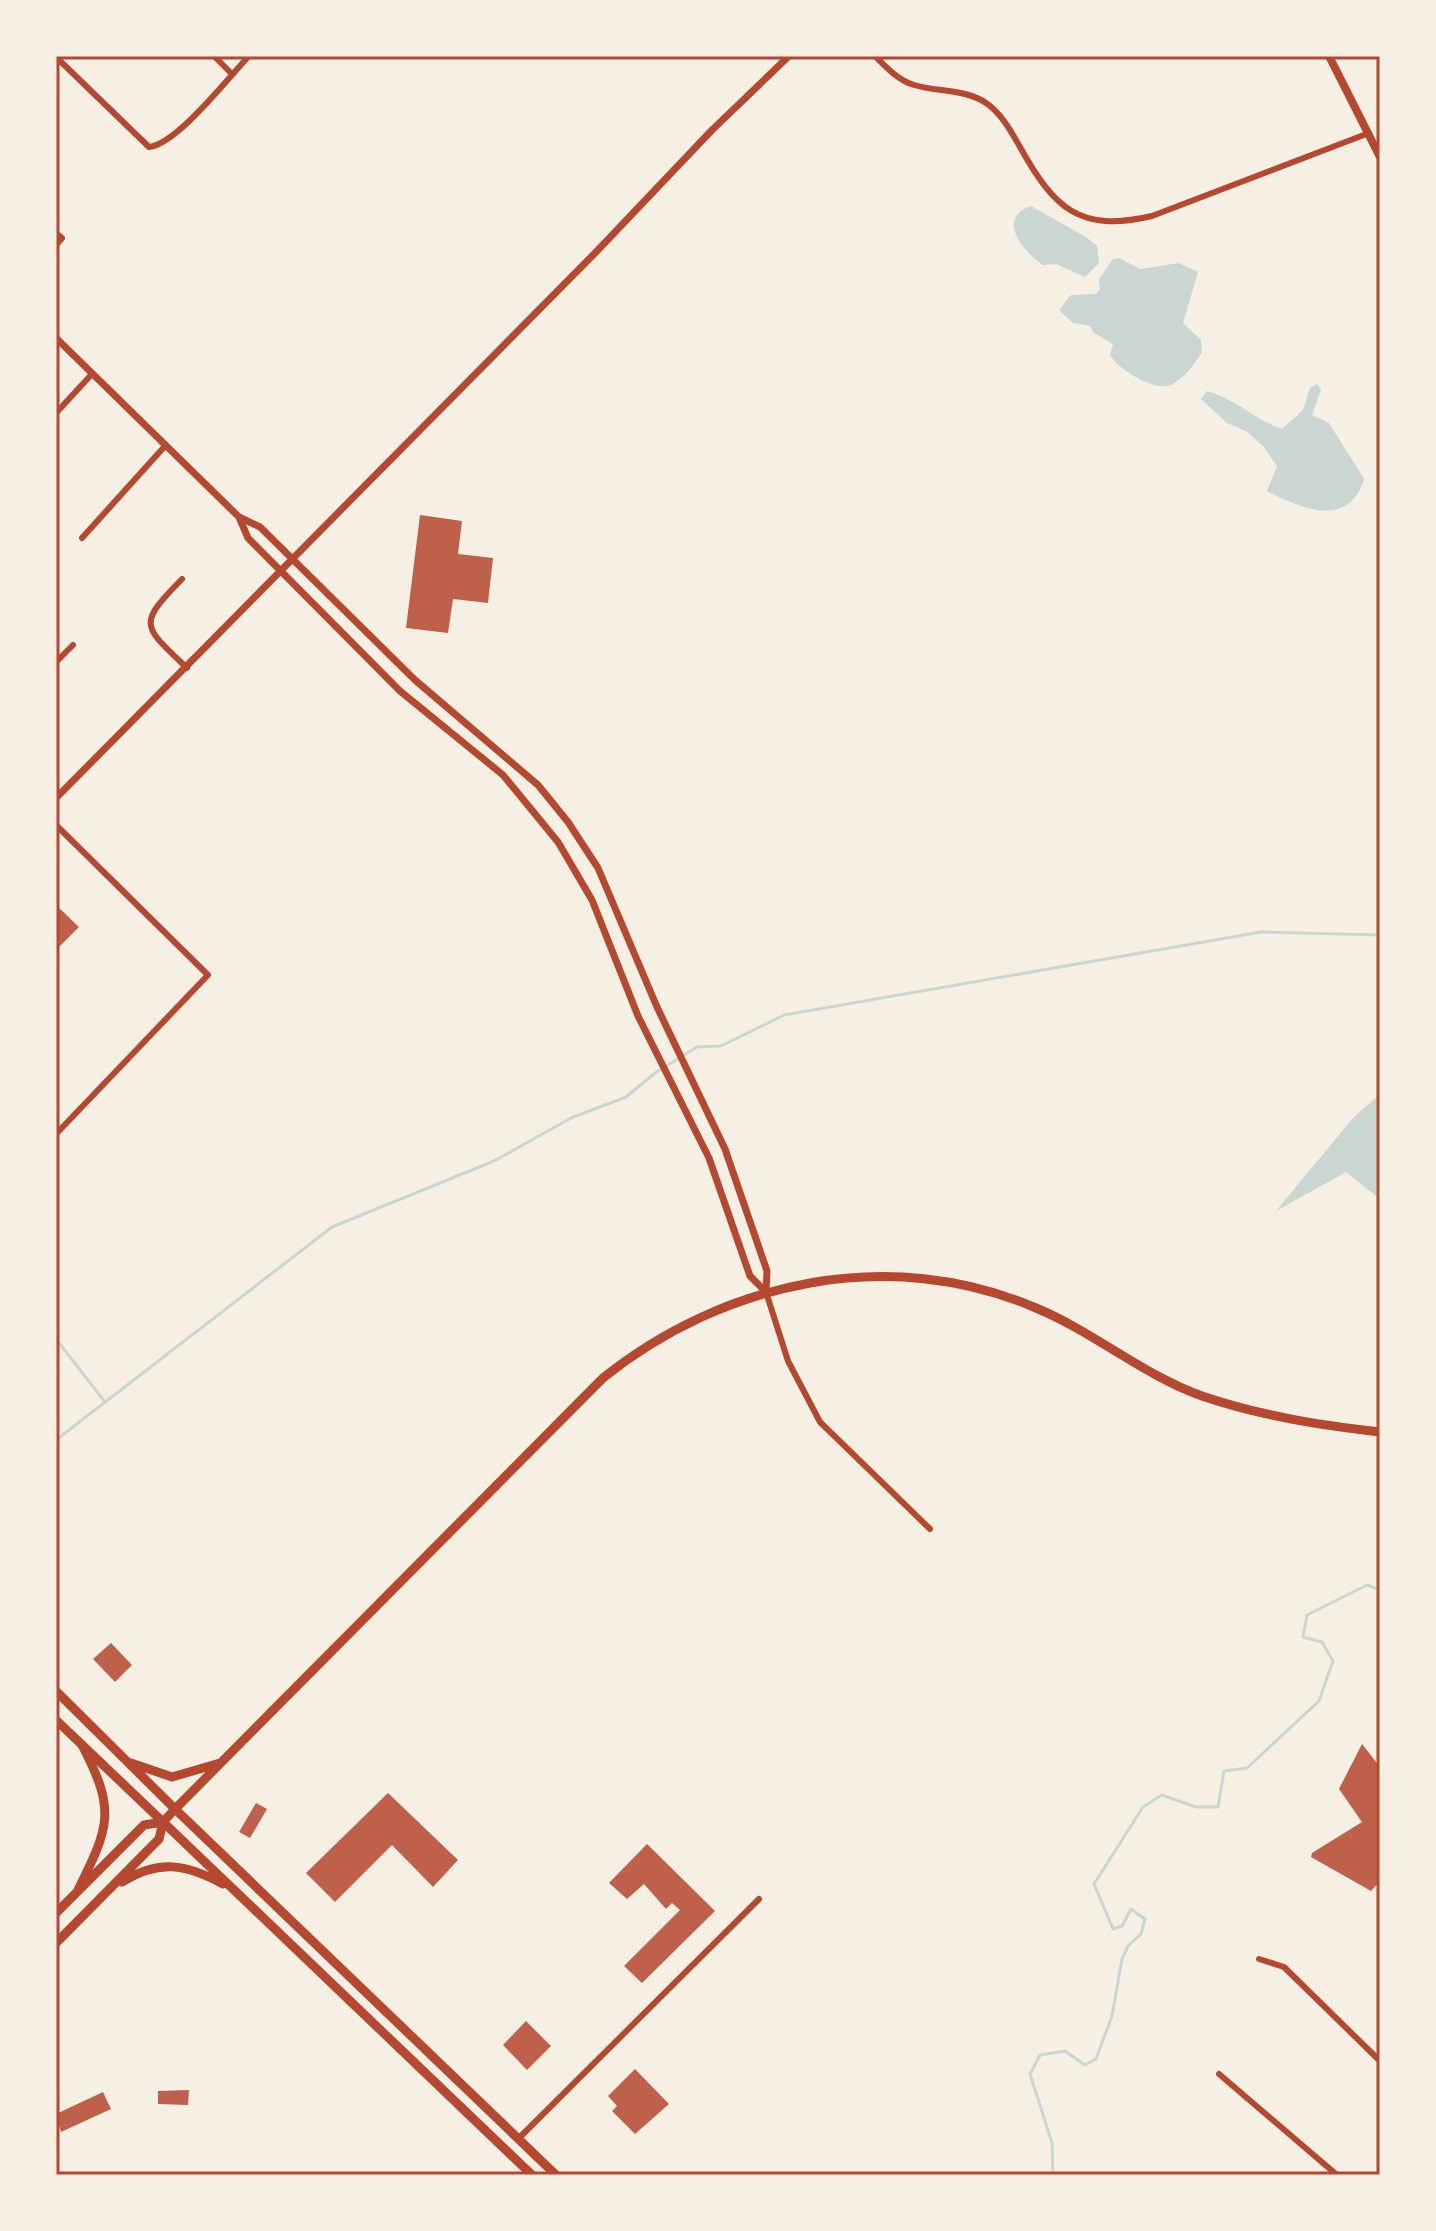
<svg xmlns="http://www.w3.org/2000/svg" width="1436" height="2231" viewBox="0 0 1436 2231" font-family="Mulish,sans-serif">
<rect width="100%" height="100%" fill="#f6efe4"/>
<!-- water -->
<path fill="#c9d6d2" d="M1031,206L1086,237L1097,246L1099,263L1085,277L1056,264L1043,265C1024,252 995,219 1031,206Z
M1119,258L1140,269L1179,263L1198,272L1183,323L1201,340L1202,352C1195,363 1184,379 1171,385C1154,392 1118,369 1110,355L1113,344L1094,333L1090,326L1073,323L1059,310L1071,295L1096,294L1100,289L1099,279L1113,259Z
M1317,384L1321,390L1312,415L1329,423L1364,479C1349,529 1302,509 1267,491L1277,466L1263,446L1246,431L1227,423L1201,399L1207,391C1236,399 1255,420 1282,429L1303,410L1310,388Z
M1380,1094V1199L1346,1172L1276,1211L1354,1117Z"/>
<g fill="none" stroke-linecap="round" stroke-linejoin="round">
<!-- stream -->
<path stroke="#c9d6d2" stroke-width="3" d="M56,1339L105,1402
M56,1440L332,1227L494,1161L571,1118L626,1097L655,1073L697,1047L721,1046L784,1015L1261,932L1380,935
M1053,2175L1052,2143L1030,2074L1040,2055L1065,2051L1085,2065L1096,2059L1112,2016L1122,1959L1128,1946L1141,1934L1145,1919L1131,1909L1122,1926L1113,1929L1094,1884L1143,1807L1162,1795L1196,1807H1218L1224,1771L1247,1768L1319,1701L1333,1661L1322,1642L1303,1637L1307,1615L1367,1585L1380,1590"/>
</g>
<!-- building -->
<path fill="#bf614a" d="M420,515L462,521L458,554L493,558L488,603L453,599L448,633L406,628Z
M56,905L79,927L56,950Z
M111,1643L132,1665L115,1682L93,1659Z
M1362,1744L1380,1767V1881L1371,1891L1311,1857L1312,1853L1362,1822L1339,1789Z
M388,1793L458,1860L433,1887L392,1845L335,1902L306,1873Z
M256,1803L267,1809L250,1838L239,1832Z
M647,1844L715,1911L642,1983L624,1966L680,1910L672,1903L666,1909L644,1884L627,1899L609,1883Z
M526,2021L551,2046L527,2070L503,2045Z
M635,2069L669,2104L635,2134L612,2111L617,2106L608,2096Z
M189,2090L188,2105L158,2104V2091Z
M103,2092L111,2109L61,2132L56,2114Z"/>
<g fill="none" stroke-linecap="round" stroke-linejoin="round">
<!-- minor -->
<path stroke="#b5482f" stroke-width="6" d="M214,56L232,74
M875,56C887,68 898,80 914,85C937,92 966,89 986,103C1001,113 1011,131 1020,147C1054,208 1079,233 1152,216L1369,133
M56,57L149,147C177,144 228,78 249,56
M56,233L62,238L56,245
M56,413L91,375
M82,538L165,446
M182,579C137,625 142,625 187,668
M56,662L73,645
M56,825L208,975L56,1134
M766,1292L788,1361L820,1422L930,1529
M1259,1959L1284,1967L1380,2061
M1219,2074L1337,2175
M518,2139L759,1899"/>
<!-- tertiary -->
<path stroke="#b5482f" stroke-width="7" d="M56,338L239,517L260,527L415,680L538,785L568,822L598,868L657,1007L725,1149L767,1271L766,1292
M239,517L248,538L400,691L503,775L558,842L592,900L638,1016L709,1158L750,1276L766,1292
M56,798L597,251L712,130L789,56"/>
<!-- secondary -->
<path stroke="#b5482f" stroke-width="8" d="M1329,56L1380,157"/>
<!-- primary -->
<path stroke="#b5482f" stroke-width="9" d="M56,1691L175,1809L603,1378C724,1281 890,1245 1036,1308C1094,1332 1143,1375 1202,1396C1261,1416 1319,1425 1380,1432
M56,1720L163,1822
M131,1763L172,1777L220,1763"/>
<!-- trunk -->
<path stroke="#b5482f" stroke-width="9" d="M163,1822L532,2175
M122,1882C159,1859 186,1864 223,1884
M77,1892C109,1827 117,1812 82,1745
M56,1913L144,1825L163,1822
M56,1943L159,1839L163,1822L175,1809L556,2175"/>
</g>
<!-- border -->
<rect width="1436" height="2231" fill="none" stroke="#f6efe4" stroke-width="116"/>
<rect x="58" y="58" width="1320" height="2115" fill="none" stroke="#b5482f" stroke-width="3"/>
</svg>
